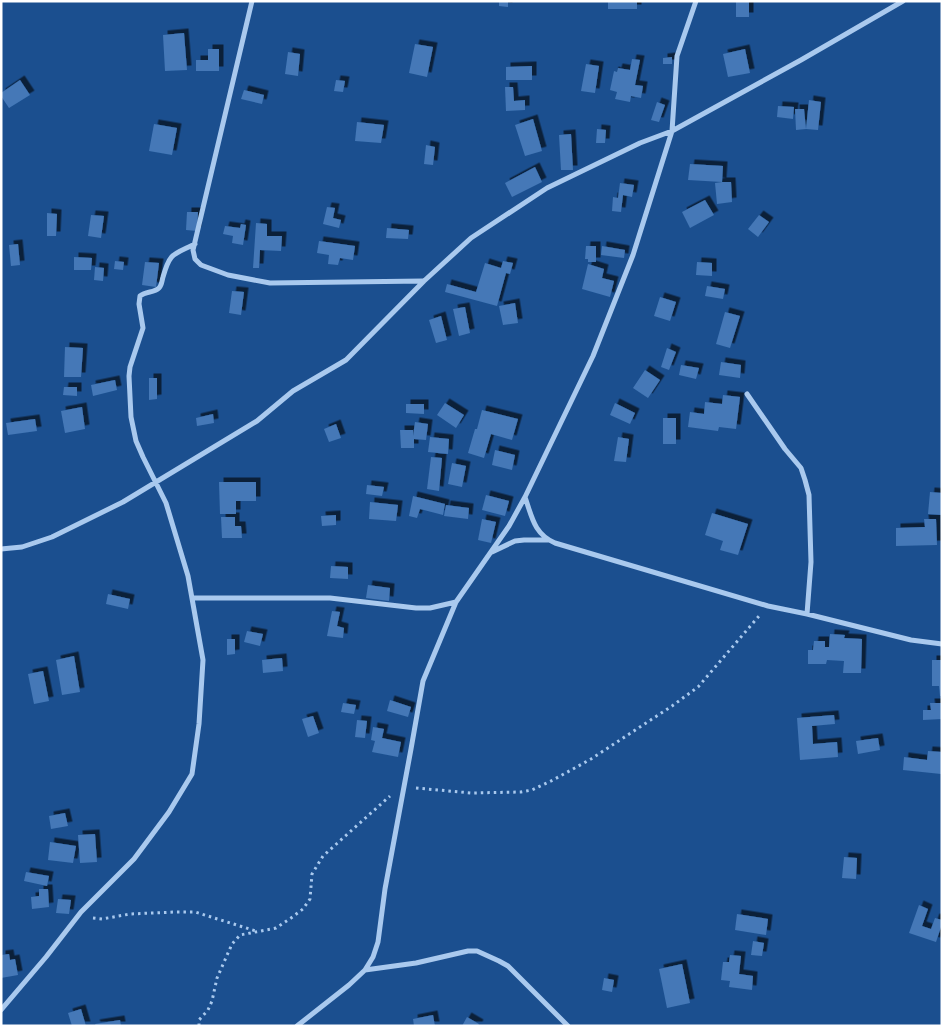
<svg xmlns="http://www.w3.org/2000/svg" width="943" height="1027" viewBox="0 0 943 1027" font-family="Commissioner,sans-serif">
<defs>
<filter id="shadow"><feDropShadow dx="4.5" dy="-4.5" stdDeviation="0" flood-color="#0009"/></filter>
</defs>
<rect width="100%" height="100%" fill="#1b4f8f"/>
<!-- building -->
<path fill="#4478b7" filter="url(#shadow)" d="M499,1H508V7L499,6Z
M608,1H637V9H608Z
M736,1H749V17H736Z
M184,33L187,70L165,71L163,35Z
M415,44L433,47L427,77L409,73Z
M208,49H219V71H196V60H208Z
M745,49L750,73L728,77L723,54Z
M288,52L300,54L298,76L285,74Z
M672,57V64H663V58Z
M632,59L640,60L635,85L643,86L641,98L631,96L630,102L615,99L617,92L610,90L614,71L617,72L618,68L630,70Z
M586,64L599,66L595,93L581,91Z
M532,66V80H506V67Z
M20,80L30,95L9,108L1,96V93Z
M336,80L345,81L343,92L334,91Z
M505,87H513L514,101L525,100V110L506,111Z
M244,90L264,95L262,104L241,99Z
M809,100L821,102L818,130L806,129L796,130L795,109H804L806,129Z
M657,102L665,105L659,122L651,120Z
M778,106L794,107L793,119L777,117Z
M533,119L542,151L525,156L515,125Z
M357,122L384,125L381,143L355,141Z
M154,124L177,128L172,155L149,151Z
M597,129L606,130L605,143H596Z
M571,134L573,170H561L559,135Z
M426,145L435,147L433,165L424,164Z
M690,164L723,166L722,182H731L732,202L717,204L715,183L722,182L688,180Z
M535,167L542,182L512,197L505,183Z
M620,183L634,185L632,197L623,195L621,212L612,211L613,197L618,198Z
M705,200L714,215L690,228L682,212Z
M327,207L335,208L333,218L341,220L339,228L323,224Z
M187,212H198L197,231L186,230Z
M47,213L57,214L56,236H47Z
M91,215L104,216L101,238L88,236Z
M759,215L769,222L758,237L748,229Z
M256,223L267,224V236H282L281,251L260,250L259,268H253Z
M241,224L246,225L243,245L232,243L233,236L223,234L225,226L240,228Z
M387,228L409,230L408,239L386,238Z
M319,241L355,246L353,260L340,258L338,265L328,264L329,255L317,253Z
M18,244L20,265L11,266L9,245Z
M586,246H596V262H588V259H585Z
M602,246L625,250L624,258L601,255Z
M74,257L92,258L91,270H74Z
M115,261L124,262L123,270L114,269Z
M503,261L513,263L510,274L506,273L497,306L445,292L447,284L476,292L485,263L501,268Z
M145,262L159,263L156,287L142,285Z
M697,262L712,263V276L696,275Z
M588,264L604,269L602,278L614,281L610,297L582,289Z
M95,267L104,268L103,281L94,280Z
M707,286L725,289L723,299L705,296Z
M232,291L244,292L241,315L229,313Z
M660,297L676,302L670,321L654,316Z
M515,303L518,323L503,325L499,306Z
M465,307L470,333L459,336L453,309Z
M725,312L740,316L730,348L716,344Z
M441,316L447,340L436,343L429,320Z
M65,347L83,348L81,377H64Z
M667,348L676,352L669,370L661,367Z
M721,362L741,365L740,378L719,375Z
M681,365L699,368L696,379L679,375Z
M645,370L660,380L648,398L633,388Z
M149,378H157V399L149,400Z
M115,380L117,390L93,396L91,385Z
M64,387H77V396L63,395Z
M723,395L740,397L736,429L719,427L718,431L688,427L690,412L704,414L705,402L722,404Z
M445,403L464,415L456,428L437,415Z
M615,403L635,413L630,424L610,415Z
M406,404H424V414L406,413Z
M82,407L85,429L65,433L61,411Z
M482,410L518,419L512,440L491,434L484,458L468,453L475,429H477Z
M213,414L214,423L197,426L196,418Z
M663,418H676V444H663Z
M35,419L37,431L8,435L6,423Z
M415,422L428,424L426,440L414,439V448H401L400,430H413V436Z
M336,424L341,438L329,442L324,429Z
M430,437L449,439L448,454L428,452Z
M618,437L629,439L626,462L614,461Z
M495,450L515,455L512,470L492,465Z
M431,457L442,458L439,491L427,489Z
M452,463L466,466L462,487L448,484Z
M219,482H256V501H236V514H220Z
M367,485L384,487L382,496L366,494Z
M930,492L942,493V515L928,514Z
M486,495L509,501L505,516L482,510Z
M413,496L445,504L443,515L420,509L417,518L409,516Z
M370,502L398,505L396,521L369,519Z
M446,505L469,508L468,519L444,516Z
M712,513L748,524L738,555L720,550L723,541L705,535Z
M336,515V525L322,526L321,516Z
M221,517H235V526H241L242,538H222Z
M482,519L496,522L491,543L478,540Z
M924,519H936L937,545L896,546V528L925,527Z
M331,566L348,567V579L330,578Z
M368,585L390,588L389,601L366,598Z
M108,594L130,599L128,609L106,604Z
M332,611L340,612L337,626L344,628L343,638L327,636Z
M247,631L263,634L260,646L244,642Z
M830,634L845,635L844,638L862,639L861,673H843L844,661L827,660L826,664H808V650H813L814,641H825V647H829Z
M227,639H235V654L227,655Z
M74,656L80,692L62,695L56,660Z
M282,658L283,671L263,673L262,660Z
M932,660H942V696H940L939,686H932Z
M43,671L49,701L34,704L28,674Z
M390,700L411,707L408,717L387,711Z
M343,703L356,705L354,714L341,712Z
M930,703H941L942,719L923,720V710H931Z
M834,715L835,724L812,726L813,744L837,742L838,757L800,760L797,718Z
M313,716L319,733L308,737L302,719Z
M357,720L367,721L365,738L355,737Z
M373,727L384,729L382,738L401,742L398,757L372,752L375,741L371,740Z
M878,738L880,750L858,754L856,741Z
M928,751L942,752L941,774L903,770L904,757L927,760Z
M65,813L68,826L51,829L49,816Z
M95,834L97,862L80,863L78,835Z
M50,842L76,846L73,863L48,860Z
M844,857L857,858L856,879L842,878Z
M26,872L49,876L47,886L24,881Z
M39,889H48L49,907L32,909L31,897L39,896Z
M58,899L71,900L69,914L56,913Z
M919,905L928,909L922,926L931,929L935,918L942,920V924L936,942L909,933Z
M737,914L768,919L766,935L735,930Z
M753,941L764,943L762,956L751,955Z
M9,954L10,960L15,959L18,975L1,978V955Z
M730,955L741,956L739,974L753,976L752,990L729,987L730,981L721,980L723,962H729Z
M682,964L690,1003L667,1008L659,969Z
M604,978L614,980L612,992L602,990Z
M81,1009L86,1026H72L68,1013Z
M433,1015L435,1026H414L413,1019Z
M467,1017L479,1024L478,1026H462Z
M120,1020L121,1026H96L95,1024Z"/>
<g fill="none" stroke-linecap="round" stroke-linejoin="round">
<!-- path -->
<path stroke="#a9c9ee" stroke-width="3" stroke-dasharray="2.5 4" stroke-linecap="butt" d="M416,788L471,793L521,792L532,790L553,780L591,759L672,706L698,687L759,616
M93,918L102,919L130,914L175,912H195L256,931
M199,1026V1020L208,1010L212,1001L217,978L232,944L240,935L276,928L291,918L303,909L310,899L312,874L323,856L390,796"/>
<!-- street -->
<path stroke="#a9c9ee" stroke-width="5" d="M252,1L193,250L195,259L201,265L228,275L270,283L423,281
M747,394L785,449L801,468L805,480L809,495L811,562L807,614
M525,497C532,517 534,534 555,543L768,606L807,614L911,640L942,644
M1,549L22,547L52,537L123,502L257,421L293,391L346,360L424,281L471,238L547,188L640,143L672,131L801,60L903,1
M492,552L515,541L524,540H548
M192,598H330L416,608H430L456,602
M365,970L416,963L468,951H477L499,961L508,966L568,1026
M1,1010L46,957L81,912L134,859L169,812L192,774L199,724L203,660L188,576L166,503L143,457L136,441L131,417L129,376L130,367L143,328L139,304L140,296C146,291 154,293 159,288C162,285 162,280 163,277C170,252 173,255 195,244
M297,1026L349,985L365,970L373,957L378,942L385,889L411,749L423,681L456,602L509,526L525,497L593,356L633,255L672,131L677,56L696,1"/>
</g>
<!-- border -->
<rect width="943" height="1027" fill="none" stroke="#ffffff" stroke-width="5"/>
</svg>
